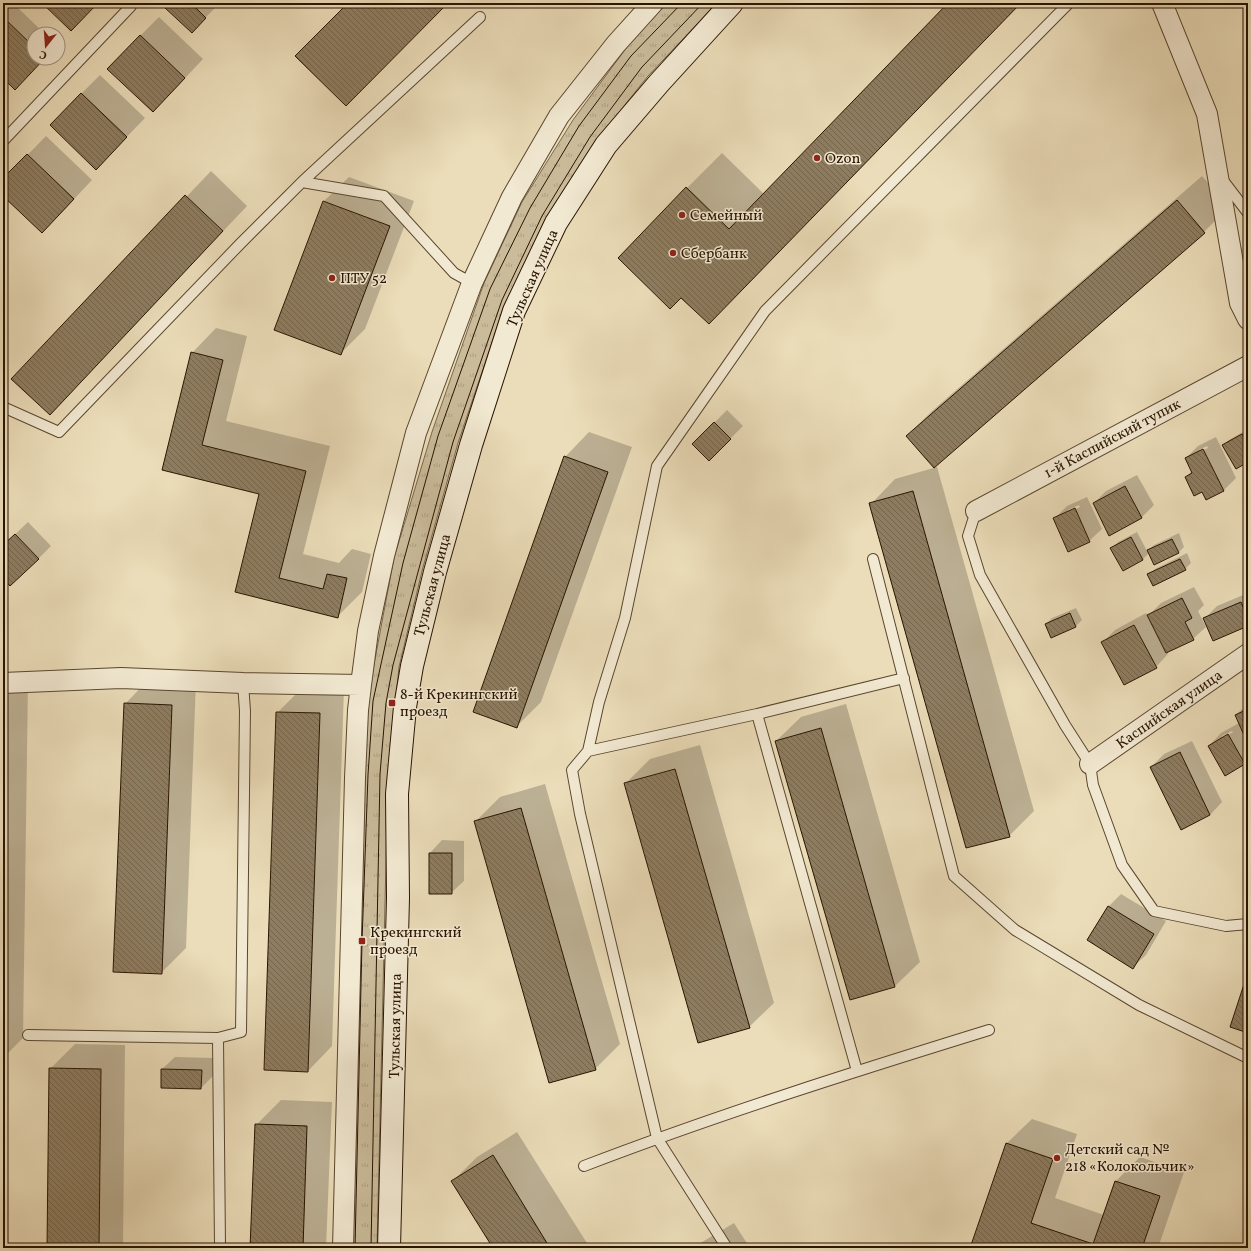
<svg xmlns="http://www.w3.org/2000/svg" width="1251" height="1251" viewBox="0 0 1251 1251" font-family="Vollkorn,serif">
<defs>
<pattern id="grass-tufts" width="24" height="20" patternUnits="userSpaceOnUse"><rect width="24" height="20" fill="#cabb9a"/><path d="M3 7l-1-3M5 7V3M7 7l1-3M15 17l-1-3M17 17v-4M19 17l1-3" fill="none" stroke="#aea083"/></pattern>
<pattern id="building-back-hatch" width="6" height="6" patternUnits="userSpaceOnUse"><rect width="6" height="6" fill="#8e7d60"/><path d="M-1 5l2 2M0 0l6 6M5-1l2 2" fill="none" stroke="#74654d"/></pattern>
</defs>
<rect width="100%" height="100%" fill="#ebddb9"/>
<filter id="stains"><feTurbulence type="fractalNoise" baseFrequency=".005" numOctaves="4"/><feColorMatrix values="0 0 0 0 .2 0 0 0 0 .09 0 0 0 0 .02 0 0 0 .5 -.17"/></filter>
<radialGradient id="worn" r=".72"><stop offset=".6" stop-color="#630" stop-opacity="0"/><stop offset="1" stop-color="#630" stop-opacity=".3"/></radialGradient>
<!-- grass -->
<path fill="url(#grass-tufts)" stroke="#7a684d" d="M667,3H717L648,76L596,141L546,218L505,304L458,443L422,571L399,667L388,775L377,1248H351L361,777L369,691L394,558L432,432L484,283L522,202L573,120L627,47Z"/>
<!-- shadow -->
<path fill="#0003" fill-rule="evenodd" d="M13,3L45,34H34V58H44L3,77V13Z
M170,3H216L218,5L192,31Z
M950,3H1021L744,288L687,188L722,153L764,194Z
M159,17L203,59L172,92L140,36Z
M100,75L145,118L114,150L81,94Z
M46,136L92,180L61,213L3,194V180Z
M211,171L247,206L74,389L13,379Z
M1202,176L1229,207L1204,232L934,467L907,436L932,411Z
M349,177L414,201L365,329L340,354L275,329L324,201Z
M216,328L247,336L226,421L330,446L303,554L339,563L352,549L371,554L362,592L337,617L236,592L260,493L163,469L192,353Z
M727,410L743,426L709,460L693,444Z
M1248,429V461L1223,445L1229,440Z
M589,432L632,447L541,702L517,726L565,457Z
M1216,437L1236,478L1224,490L1202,491L1186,477L1192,471L1186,458L1198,446ZM1207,446L1208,448L1199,452V450Z
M937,467L1034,811L1009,836L871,504L895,479Z
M1137,475L1154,505L1141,518L1094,503L1106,491Z
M1087,497L1102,529L1089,541L1054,519L1067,506ZM1079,505L1080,507L1068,513V510Z
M28,522L51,546L38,559L3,577V546Z
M1137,532L1147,551L1154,545L1179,533L1184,547L1179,552L1149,553L1143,559L1112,548L1118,542Z
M1187,553L1191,563L1185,569L1149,575L1155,569Z
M1194,587L1204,605L1198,611L1206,627L1193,639L1167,652L1168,654L1156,667L1102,643L1115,630L1146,613L1148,616L1161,603Z
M1248,593V625L1204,619L1217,606Z
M1076,608L1082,620L1076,626L1052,637L1046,624L1052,618Z
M149,679L196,681L186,948L161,973L125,704Z
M3,681L28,682L23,1038L3,1058Z
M302,688L344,689L332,1046L308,1071L277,713Z
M846,704L920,962L895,986L850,999L776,741L801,717Z
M1248,706V760L1245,764L1209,746L1221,733L1239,723L1236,715L1242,709ZM1232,731L1233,732L1222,739V736Z
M1192,741L1222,802L1210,815L1151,767L1164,754Z
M700,745L774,1003L749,1027L625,784L650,759Z
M545,784L620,1044L595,1069L476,821L500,797Z
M442,840L464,841V881L451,893H430V853Z
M1121,894L1166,921L1146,955L1133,967L1088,940L1109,906Z
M75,1044L125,1045L123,1248H48L50,1069Z
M175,1057L214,1058L213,1076L201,1088L162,1069Z
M281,1100L332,1102L326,1248H251L256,1125Z
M1032,1119L1077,1134L1055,1198L1104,1215L1116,1181L1140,1157L1184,1172L1158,1248H971L1007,1143Z
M517,1132L590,1248H494L453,1181L477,1157Z
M734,1223L750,1248H692Z"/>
<!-- building -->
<path fill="url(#building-back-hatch)" stroke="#291400" d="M42,3H98L71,31Z
M168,3H191L206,18L192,33L164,7Z
M348,3H448L346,106L295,56Z
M948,3H1021L709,324L681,298L670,309L618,258L686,187L729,229Z
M3,17L34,47V58H45L15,90L3,78Z
M140,35L185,78L153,112L107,69Z
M81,93L127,137L96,170L50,125Z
M27,154L74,199L42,233L3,196V178Z
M185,195L223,231L50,415L11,379Z
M1177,200L1205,233L934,468L906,436Z
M323,201L390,226L341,355L274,330Z
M191,352L223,360L202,445L306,471L279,578L323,589L327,574L347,578L338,618L235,592L259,494L162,470Z
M714,422L731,439L709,461L692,444Z
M1242,434L1248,445V462L1236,469L1222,445Z
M1203,449L1224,491L1206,500L1202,492L1194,496L1185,477L1192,473L1185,458Z
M564,456L608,472L517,728L473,712Z
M1125,486L1142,518L1109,536L1093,503Z
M913,491L1010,837L966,848L869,503Z
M1075,508L1090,542L1068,552L1053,518Z
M15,534L39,559L10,586L3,578V545Z
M1131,537L1143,560L1123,571L1110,548Z
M1172,539L1179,553L1154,565L1147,550Z
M1180,559L1186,570L1153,586L1147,574Z
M1182,598L1192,618L1185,622L1194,640L1166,653L1147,615Z
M1241,602L1248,618V626L1213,641L1203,618Z
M1070,613L1076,627L1051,638L1045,624Z
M1134,625L1157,668L1124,685L1101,642Z
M124,703L172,705L162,974L113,972Z
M1248,709V742H1247L1235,715Z
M276,712L320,713L308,1072L264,1070Z
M821,728L895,987L850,1000L775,741Z
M1228,734L1245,764L1225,776L1208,746Z
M1180,752L1210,815L1181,830L1150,767Z
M675,769L750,1028L698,1043L624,783Z
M521,808L596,1070L549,1083L474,821Z
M429,853H452V894H429Z
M1108,906L1154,934L1133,969L1087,940Z
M1246,978H1248V1033L1230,1027Z
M49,1068L101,1069L99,1248H47Z
M161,1069L202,1070L201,1089L161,1088Z
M255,1124L307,1126L303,1248H250Z
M1006,1143L1053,1159L1031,1223L1093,1244L1115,1181L1160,1196L1142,1248H1025L1021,1247V1248H970Z
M493,1155L550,1248H493L451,1181Z"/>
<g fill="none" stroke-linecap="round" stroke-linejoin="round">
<defs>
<path id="lane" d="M3,141L131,6L128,3
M1222,179L1248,213
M302,182L480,17
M3,407L59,432L240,244L302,182L384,196L454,273L472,283
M976,511L968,536L980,575L1065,725L1090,764L1093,785L1122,865L1154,911L1226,926L1248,924
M873,559L954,876L1015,930L1139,1005L1248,1058
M757,714L857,1071
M588,751L757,714L904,678
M28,1035L218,1038L241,1032L245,711L243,683
M218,1038L220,1248
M584,1166C717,1115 853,1072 989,1030
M727,1248L657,1138L580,814L572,770L588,751L599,702L625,618L657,466L765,311L1069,3"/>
<path id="street" d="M1162,3L1207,114L1240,303L1248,319
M976,511L1248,366
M3,683L121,678L243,683L361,685
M1090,764L1248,654
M343,1248L355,778L358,710L361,685L368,631L384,556L416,433L472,283L512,197L559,116L616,44L653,3"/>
<path id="secondary" d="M389,1248L398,898L397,794L405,707L412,666L435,572L471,445L514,311L556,223L606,145L659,83L732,3"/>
</defs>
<!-- lane casing -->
<use href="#lane" stroke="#5a462e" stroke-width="12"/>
<!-- street casing -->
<use href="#street" stroke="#5a462e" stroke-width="22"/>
<!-- secondary casing -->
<use href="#secondary" stroke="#291400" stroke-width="24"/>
<!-- lane -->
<use href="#lane" stroke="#f2e9d2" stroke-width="10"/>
<!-- street -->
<use href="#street" stroke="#f2e9d2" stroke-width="20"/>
<!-- secondary -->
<use href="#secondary" stroke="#f2e9d2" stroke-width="22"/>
<!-- tram -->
<path stroke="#291400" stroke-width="1" d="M355,1248L362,941L368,775L373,701L403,563L438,436L490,289L530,208L579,126L631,56L682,3
M371,1248L380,774L386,703L393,665L453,442L502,300L542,216L590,137L642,67L703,3"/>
</g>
<!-- markers -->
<g fill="#8f2418" stroke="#f2e9d2" stroke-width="1.5">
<circle cx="817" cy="158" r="4"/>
<circle cx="682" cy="215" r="4"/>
<circle cx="673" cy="253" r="4"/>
<circle cx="332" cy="278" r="4"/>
<rect x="388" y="699" width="8" height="8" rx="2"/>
<rect x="358" y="937" width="8" height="8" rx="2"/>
<circle cx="1057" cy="1158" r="4"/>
</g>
<g text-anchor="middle" stroke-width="3" stroke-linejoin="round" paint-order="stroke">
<!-- poi labels -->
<g font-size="15" fill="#291400" stroke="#f2e9d2" text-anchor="start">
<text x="825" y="163">Ozon</text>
<text x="690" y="220">Семейный</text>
<text x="681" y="258">Сбербанк</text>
<text x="340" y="283">ПТУ 52</text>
<text x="400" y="699">8-й Крекингский<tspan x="400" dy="17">проезд</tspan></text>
<text x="370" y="937">Крекингский<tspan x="370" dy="17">проезд</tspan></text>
<text x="1065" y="1154">Детский сад №<tspan x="1065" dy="17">218 «Колокольчик»</tspan></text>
</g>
<!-- street labels -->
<g font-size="15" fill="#291400" stroke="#f2e9d2">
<text transform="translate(532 278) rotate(-66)" y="5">Тульская улица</text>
<text transform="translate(1112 438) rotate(-28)" y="5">1-й Каспийский тупик</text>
<text transform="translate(432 585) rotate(-75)" y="5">Тульская улица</text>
<text transform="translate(1169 709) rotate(-35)" y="5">Каспийская улица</text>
<text transform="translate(395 1026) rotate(-89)" y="5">Тульская улица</text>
</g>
</g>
<!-- margin -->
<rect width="1251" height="1251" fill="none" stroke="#ebddb9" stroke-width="16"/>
<rect x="4" y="4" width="1243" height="1243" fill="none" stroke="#291400" stroke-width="2"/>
<rect x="8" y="8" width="1235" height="1235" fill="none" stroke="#291400"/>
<!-- north arrow -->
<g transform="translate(46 46) rotate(197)"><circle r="19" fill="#f2e9d2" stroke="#a2947e"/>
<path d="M0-3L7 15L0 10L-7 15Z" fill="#8f2418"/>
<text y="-6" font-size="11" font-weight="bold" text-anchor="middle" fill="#291400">С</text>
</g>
<rect width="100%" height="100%" filter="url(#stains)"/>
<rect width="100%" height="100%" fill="url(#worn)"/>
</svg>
